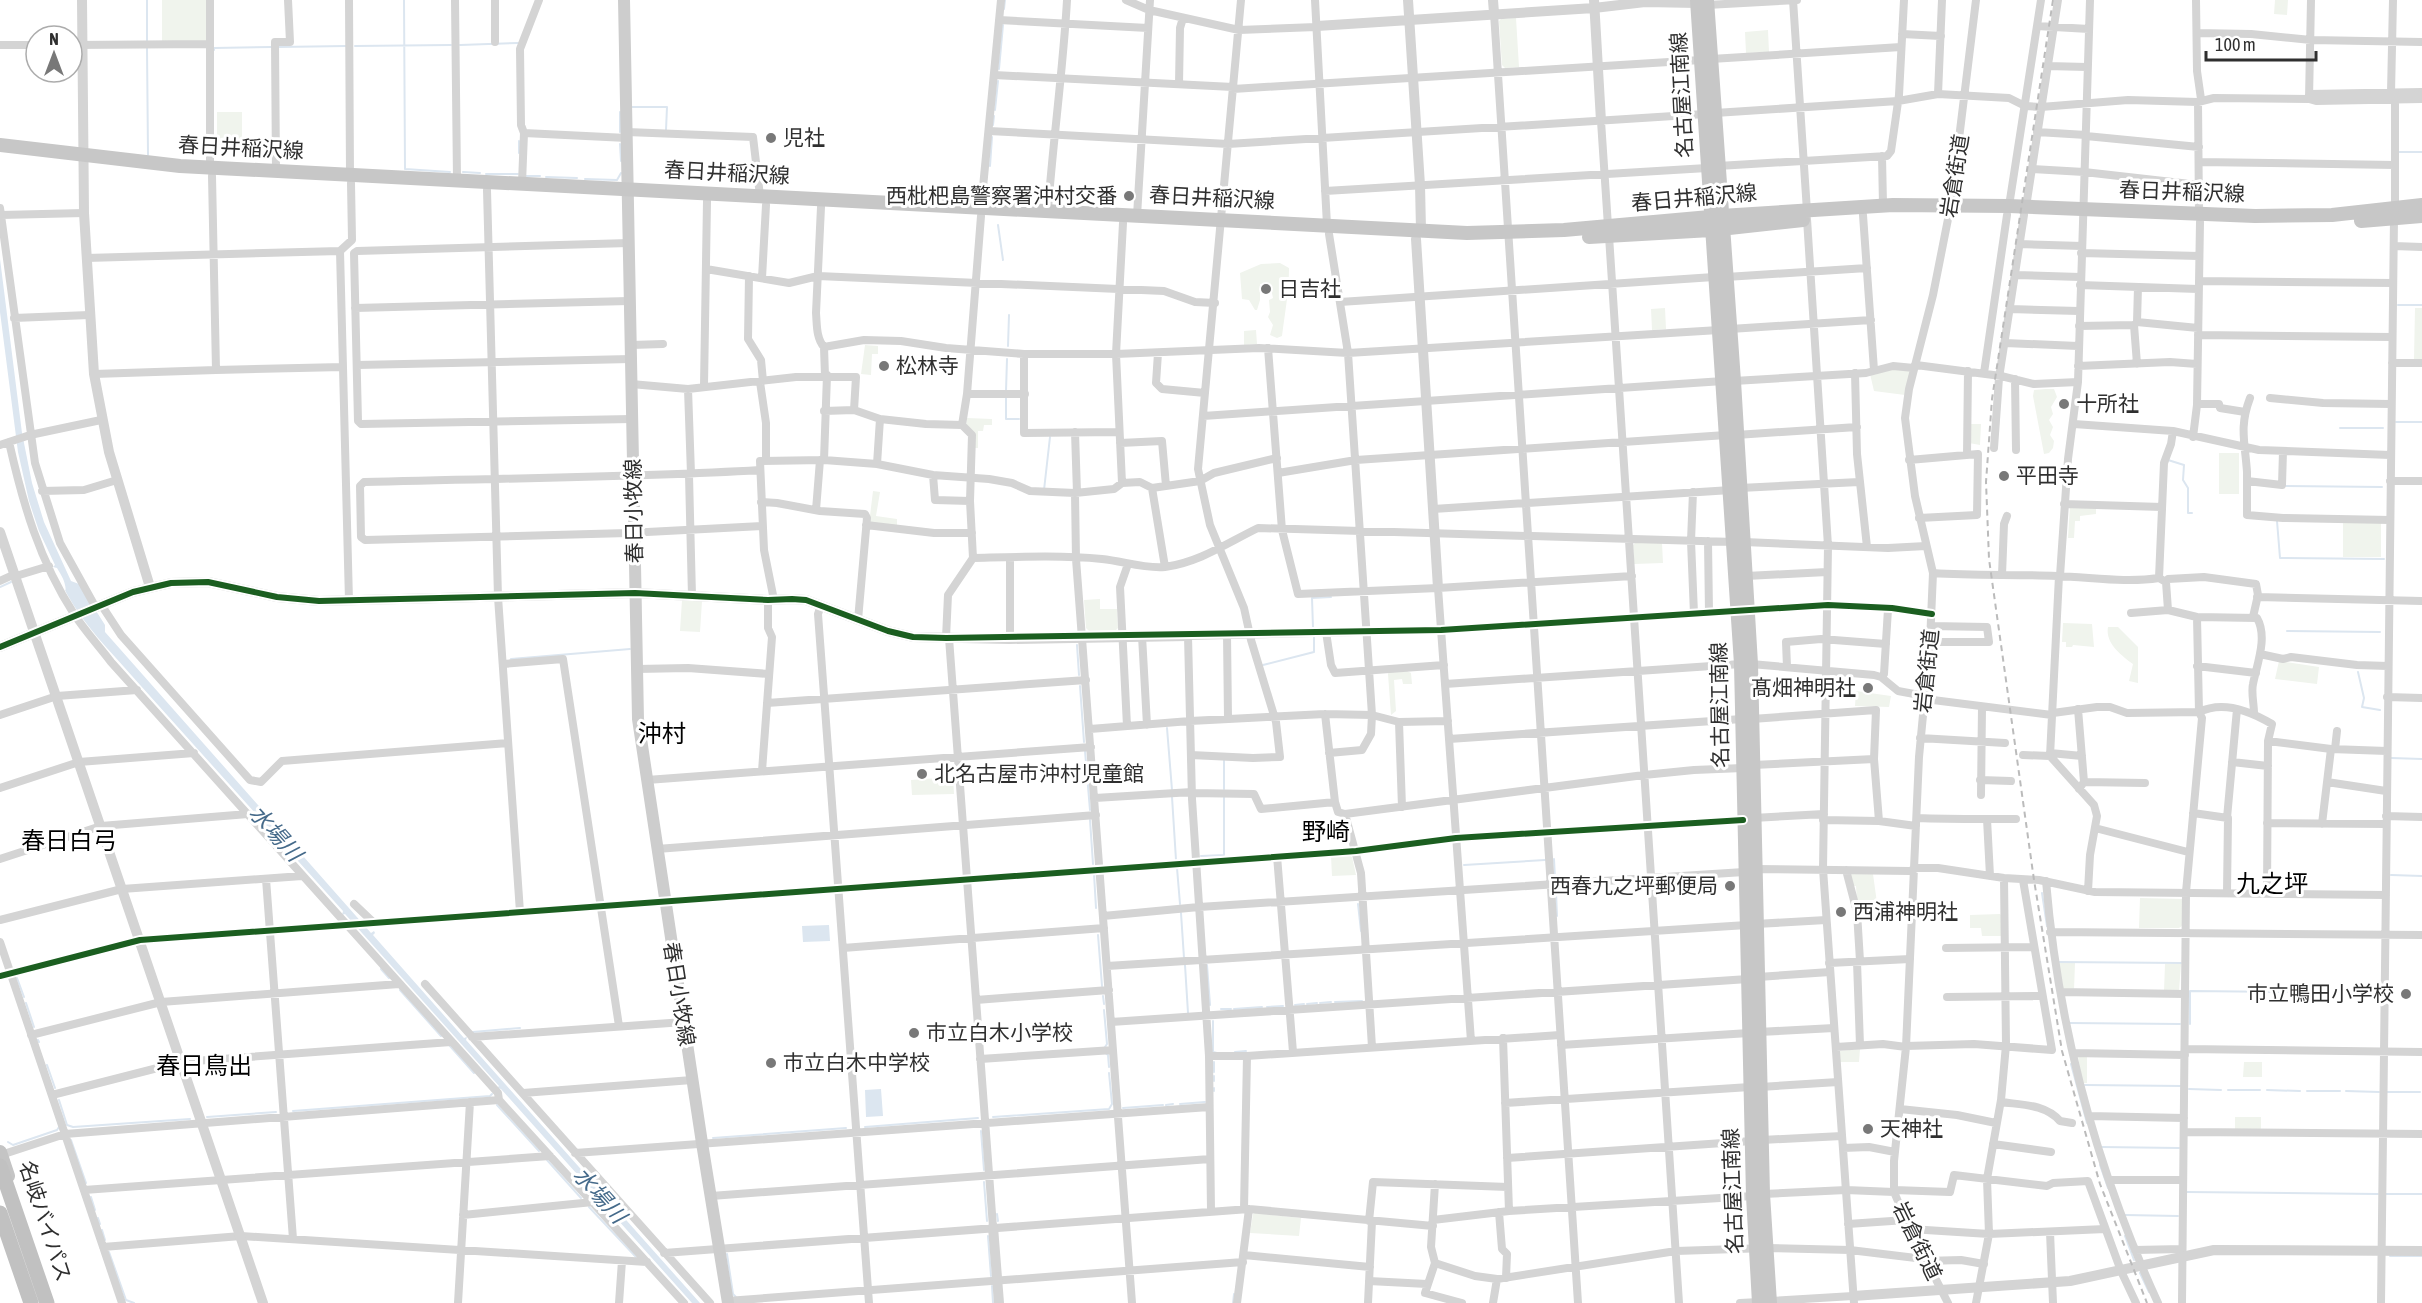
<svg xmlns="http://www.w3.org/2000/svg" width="2422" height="1303" viewBox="0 0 2422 1303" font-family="'Asap Condensed','Noto Sans JP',sans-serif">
<rect width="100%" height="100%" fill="#fff"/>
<!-- green -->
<path fill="#f0f4ed" d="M162,0H206V42H162Z
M2275,0H2288L2287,15L2274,14Z
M1516,18L1519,67L1505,68L1502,65L1499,21L1501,19Z
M1768,30L1769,52L1746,53L1745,32Z
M217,112H242V148H217Z
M1280,263L1289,268C1289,292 1285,312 1282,336L1277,338L1270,335L1273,325L1268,317L1270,312L1269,300L1273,298L1270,284H1260V300L1257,310H1255L1249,300L1242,299L1240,273L1261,264Z
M1665,308L1666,329L1652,330L1651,309Z
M2415,308H2422V359H2414Z
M1256,330L1257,344L1244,345V331Z
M865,345L878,346V354H872L871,375L861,374Z
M1894,369L1909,370L1910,372L1905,395L1874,391L1870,374Z
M2046,389H2054L2057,397L2051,407L2053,414L2049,420L2053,427L2050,435L2054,441L2053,448L2049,453L2044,454L2033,396L2034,390Z
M967,418L992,419V425H984L983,431H978V448H973L966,426Z
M1969,424H1981L1980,445L1969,443Z
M2219,453H2239V494H2219Z
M873,491L880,492L876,516L897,519V527L869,524Z
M2070,506H2096V514L2080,516V521H2075L2074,538H2068Z
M2343,523H2381V557H2343Z
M1635,543H1662L1663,563L1634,564L1633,545Z
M1100,599V609H1117L1118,628L1116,630L1089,631L1086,628L1084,600Z
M682,600L702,601L700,632L680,631Z
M2063,623L2092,624L2094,647L2073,645L2072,647H2066V642H2062Z
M2108,627H2118L2138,647V683L2129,681L2133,664C2121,655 2105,643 2108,627Z
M2279,661L2319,667L2317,684L2275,679Z
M1407,671L1411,673L1412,684H1403L1402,679L1394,680L1396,711L1391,715L1388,674L1389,672Z
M1856,691L1891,696L1889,707L1855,706Z
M953,777L954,794L912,795L911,780Z
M1349,855L1352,857L1356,875L1332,876L1331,856Z
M1850,873L1873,874L1877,903H1857L1856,886H1853Z
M2140,898L2182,899V926L2179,928H2139Z
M2000,914L2002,916V936H1982L1981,928H1970V915Z
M2058,962L2075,963L2074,990L2063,989Z
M2165,964H2181L2179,991H2164Z
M1860,1049L1859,1062H1840L1839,1051Z
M2078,1056H2087V1083H2082Z
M2244,1062H2262V1077H2243Z
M2235,1117H2261V1129H2235Z
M1255,1213L1301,1218L1299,1236L1250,1233L1253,1214Z"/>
<!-- water -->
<path fill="#dce6f0" d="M0,259L22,433L32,483L44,522L71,581L79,584L105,625V632L371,933L374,931L375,933L373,935L464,1038L467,1037L466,1040L700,1303H692L501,1089L497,1088L499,1086L345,914L342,915L343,911L132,676C110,651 83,624 67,594C63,586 67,594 65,585C64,579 60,573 57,568L53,567L55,565L39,531L29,501L18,452L0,312Z
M829,925L830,941L803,942L802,926Z
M881,1089L883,1116L866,1117L865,1090Z"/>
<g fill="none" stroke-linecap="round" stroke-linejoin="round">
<!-- stream -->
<path stroke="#dce6f0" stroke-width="2" d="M147,0V42
M404,0L405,169L450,172
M1004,9L1005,0
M460,45L518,43
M355,46L451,45
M279,47L346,46
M147,48L148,155
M214,50V48L272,47
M999,69L1003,25
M630,107H667L666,130
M995,110L998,81
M620,112V132
M993,125L994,116
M519,141V153
M620,144L621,161
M2398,152H2422
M990,166L992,137
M463,172L480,173
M486,174H518
M526,176H540
M546,177L577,178
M585,179L617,180L621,173
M998,225L1003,260
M2398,305H2422
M1008,346L1009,315
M1006,391L1007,359
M1006,397V419H1019
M2396,422H2422
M2340,428H2383
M2168,460L2184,465L2183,480L2188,488V513H2192
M2286,486L2382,487
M1044,490L1050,437
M2277,521L2280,558L2384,559
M0,587L11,582
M1313,628L1312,598L1331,597
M2287,631L2380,632
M1077,645L1079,675
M511,659L630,649
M1263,665L1314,652V637
M2358,672L2364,698L2362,707L2380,710
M1080,686L1084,742
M1167,728L1172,790
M1085,751L1090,810
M2391,758L2422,759
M1224,789V760
M1172,797L1176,860
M1090,820L1093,864
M1201,856L1224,855V797
M1554,859L1555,879
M1464,865L1545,860
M1177,868L1180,904
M1094,874L1096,908
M2391,875L2422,876
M1556,892L1557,916
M2042,893L2047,926
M1358,904L1361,931
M1181,913L1184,958
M1098,935L1102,986
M2058,962L2181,963
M1185,965L1188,1013
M1207,965L1210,1005
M381,969L389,978
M17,978L24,997
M400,990L441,1036
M1103,996L1104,1004
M1335,1002L1362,1001
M26,1003L34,1027
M1320,1003L1331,1002
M1307,1004L1317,1003
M1295,1005L1304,1004
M1267,1007L1283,1006
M1221,1009H1231
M1234,1009L1262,1007
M1104,1010L1107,1044L1105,1047
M1213,1021V1052L1217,1053
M2069,1023L2180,1024
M2190,1024V991L2380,993
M473,1032L520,1028
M38,1040L39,1042
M450,1046L474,1073
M1235,1052L1246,1051
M1105,1053L1108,1055L1109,1067
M1214,1062V1072
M2071,1064L2087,1123
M47,1065L55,1088
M1214,1081V1076
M2085,1085L2181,1086
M1214,1088V1091
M2189,1089L2221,1090
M2228,1090H2260
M2267,1090L2300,1091
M2307,1091H2340
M2346,1091L2379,1092
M2387,1092H2420
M59,1100L67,1125L73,1127L190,1119
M1180,1104L1205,1102
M497,1105L539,1151
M1166,1105L1173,1104
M1123,1108L1163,1105
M293,1111L490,1096L492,1094
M207,1117L276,1112
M993,1117L1109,1109L1112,1104L1109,1073
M865,1127L978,1118
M981,1131L984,1170
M713,1138L846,1128
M71,1140L86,1183
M8,1142L13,1145L57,1130L59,1127
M2101,1147L2179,1148
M547,1160L581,1198
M2100,1165L2108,1188
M984,1182L987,1221
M2187,1192L2378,1194
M2386,1194H2422
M91,1197L95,1210
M589,1207L636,1257
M997,1214L998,1221
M2125,1215L2178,1216
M98,1218L100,1224
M102,1230L105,1240
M988,1236L991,1276
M2125,1236L2134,1260
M109,1252L126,1300L134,1303
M727,1254L733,1294L736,1297
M2390,1256H2422
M2140,1273L2149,1292
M992,1286L993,1303
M1233,1303L1234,1294"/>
<!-- minor -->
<path stroke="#d4d4d4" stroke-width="8" d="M210,0V167
M349,0L350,174
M455,0L457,180
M495,0V42
M1126,0L1149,10L1239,30L1316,27
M1315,0L1327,225
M1793,0L1807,211
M2196,0L2197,71L2201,99
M1707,5L1797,0
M1494,13L1578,1303
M999,20L1148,28
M2037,26L2089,29
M2197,33L2251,34L2311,40L2422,42
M1902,34L1941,36
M0,45H36
M72,45L210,44
M1711,59L1901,47
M2047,66L2087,67
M994,75L1233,87
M1179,84L1180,28L1183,18
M1233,89L1701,60
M2391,93L2393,0
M1938,94L1942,0
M2309,94L2422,92
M2309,99L2311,0
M2395,101V208
M2198,102L2199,214
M1715,113L1898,101L1938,94L2009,98L2025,106L2041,107L2128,100L2198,102L2214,98L2309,99L2316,101L2422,99
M1601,121L1608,226
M989,131L1228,144L1705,114
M627,132L753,137L760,196
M2037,132L2086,135
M524,133L521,125L520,49L539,0
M2086,136L2199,147
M1882,156L1883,205
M2199,162L2395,165
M1718,166L1887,156L1891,151L1899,95L1904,0
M2032,169L2084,172L2199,185
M276,171L275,42H290L288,0
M212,176L216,370L343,367
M522,183L524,133L627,138
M487,190L498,597L520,912
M1325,191L1707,168
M2009,206L2041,0
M821,207L816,313C817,324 816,338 824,347L825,376
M2026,207L2058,0
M0,208L35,463L60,543L96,608
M981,208L1001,0
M1048,210C1053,140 1063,71 1067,0
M1,215L84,213
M1863,215L1874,370
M1137,216L1150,0
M1807,219L1828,546L1823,869L1854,1303
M1609,236L1679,1303
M629,243L357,251L354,253L358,421L361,424L632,419
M2019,244L2082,246
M2394,246L2422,247
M340,251L349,601
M2081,253L2199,256
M86,258L340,251L352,240L351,183
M706,269L789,283L818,276L1164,291L1195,302L1215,303
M2015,275L2080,277
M749,276L748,339L761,360L763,381
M1726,277L1867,268
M762,278L766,205
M2199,281L2393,283
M2080,285L2198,289
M1340,302L1714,277
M355,308L629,301
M2010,309L2079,311
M14,318L89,315
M2137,322L2138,287
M2134,325L2137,364
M2079,326L2134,325L2137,322L2198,328
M1730,329L1871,320
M2198,335L2392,337
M2005,343L2078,346
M631,345L663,344
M824,347L864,340L901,341L946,348L1024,354H1116L1259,348L1348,353L1719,330
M1268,348L1282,530L1298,594L1438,588L1632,576
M1158,353L1156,383L1162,389L1205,393
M1024,354V433L1119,432
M2392,363H2422
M357,365L631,359
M1916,365L2001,376L2034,384L2078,382
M2078,366L2170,362L2197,364
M1855,373L1857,454L1867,547
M1984,373L2007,215
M94,374L216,370
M2015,379L2016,450
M1734,381L1866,373L1893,366L1914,368
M760,382L766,423V460
M631,384L688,389L796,377H856L854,410L880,419L926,424L962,425L972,435L970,501L973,558L948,595L946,638
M704,386L707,201
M688,389L691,474
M967,394H1025
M2250,398C2239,427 2245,442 2247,472C2247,486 2247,500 2247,515L2283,518L2390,520
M2270,398L2323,403L2391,404
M2197,404H2219L2220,408L2245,412
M824,411L854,410
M1203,416L1723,381
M2074,424L2173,431L2259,450L2390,455
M962,425L967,394L981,216
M1075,432L1077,493
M1736,435L1857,427
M2193,437L2197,405L2200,222
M9,442C23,504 39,560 74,614C85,631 99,646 111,662L498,1093L499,1100L684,1303
M1120,443L1162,441L1166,486
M0,445L30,435L101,420
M1994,448L1999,378L2024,215
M1967,455L1968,371
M824,460L827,375
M1909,460L1978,454L1977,515L1919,518
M877,464L880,419
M760,470C629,478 496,478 364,482L360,486L361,537L365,540L628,533L762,526
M1278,473L1356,460L1726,435
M689,475L692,596
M933,475L935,500L970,501
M2247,481L2282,485L2283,451
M2390,481H2422
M1122,483L1116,354L1123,223
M1152,488L1165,567
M1740,488L1859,482
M42,491L84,490L117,480
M1693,492L1691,541L1694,614
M1075,493L1076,559L1132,1303
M761,502L777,503L820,511L865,514L867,518L858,620
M2064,504L2162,507
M1433,509L1731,490
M816,510L820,460
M866,525L934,533H972
M1708,541L1709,613
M1744,542L1888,548L1926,546
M973,558C1015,557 1060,555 1102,559C1123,561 1144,569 1165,567C1200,562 1227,543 1258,528L1734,542
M1933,573C1975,576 2016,574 2057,576C2091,577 2125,583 2159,578L2166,582L2168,610
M2002,575L2004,524L2007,516
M16,576L49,566
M1746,576L1827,572
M2059,576L2050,756L2094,805L2097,816L2090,855L2088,891
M2060,576L2068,459L2078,382L2090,0
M2159,578L2164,463L2171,444L2173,431
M0,581L15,574
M2166,582L2168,579L2204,577L2256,584L2258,595L2253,617
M1438,588L1471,1041
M2257,597L2422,601
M774,600L764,550L760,461L824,460L877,464L933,475L989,479L1012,483L1030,491L1075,493L1114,489L1122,483L1140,482L1152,488L1200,481L1214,473L1277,458
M821,605L818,614L869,1303
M102,606L121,635L250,780L261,782L282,761L508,743
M2131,613L2168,610L2197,617L2257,618C2268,637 2257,664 2253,684C2251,692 2254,704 2254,713
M1326,632L1331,665L1335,673L1444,665
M1227,634L1228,719
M1142,636L1147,725
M949,638L993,1227
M1010,639V558
M1930,642H1989L1987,627L1931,626
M2260,654L2283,659L2291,657L2357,665L2388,666
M503,664L563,659L619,1026
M1751,664L1874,675L1881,677L1898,691L1925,696
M2197,666L2256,673
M1787,667L1786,642L1821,639L1886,644
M637,669L688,668L769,674
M1881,677L1884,674L1888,609
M1445,684L1741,664
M2387,697L2422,698
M1925,699L2052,715
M767,703L1086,680
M2078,709L2084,782L2079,789
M2053,713L2097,707H2110L2127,713L2199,712C2223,700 2252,712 2272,724L2268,741L2267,893
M1325,714L1335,802
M0,715L57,696L137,690
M1752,719L1876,710L1874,759L1879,821
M1399,722L1402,807
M1127,726L1120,587L1128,564
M1090,729L1190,721L1325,714L1372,715L1399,722L1448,721
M1920,738L2005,743
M1449,739L1742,719
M2268,741L2331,749L2387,751
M2335,749L2337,731
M1329,753L1362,750L1371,734L1372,715L1348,353L1329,234
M2050,753L2082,756
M1191,755L1253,758L1280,757L1276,722L1251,640L1244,608L1210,525L1198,469L1241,0
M2023,755L2050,756
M2232,762L2268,766
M1753,765L1874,759
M762,771L772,637L768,628V600
M647,780L1091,747
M1980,780L2011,781
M2084,782L2145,783
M2327,782L2386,791
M0,788L79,762L194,753
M1192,793L1254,794L1261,809L1335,802L1338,812L1345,814L1644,775L1694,770L1743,768
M1981,795L1982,707
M1095,798L1192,792
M2193,813L2228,818L2227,892
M1345,814L1361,873L1372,1047
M2386,816L2422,817
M1753,818L1824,814
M1917,818C1941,819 1963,819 1987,819L1990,876
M2227,818L2237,709
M1987,819H2016
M1823,820L1879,821L1916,826
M2267,823L2386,824
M2322,824L2331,749
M2095,828L2188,852
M657,849L1096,815
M1277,856L1293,1052
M0,859L101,826L248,814
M1846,870L1857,912L1860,961
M266,879L293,1239
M2046,881C2058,1027 2097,1170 2158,1303
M354,904L374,923
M1103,916L1199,907L1744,872L1754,869L1910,871L1917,868H1938L2004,878L2039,880L2095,892L2386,895
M0,920L122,889L302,876
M1756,924L1826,920
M2050,932L2422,935
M0,942L122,1303
M843,948L1104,928
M1946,948L2033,947
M1857,962L1860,1045
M1829,963L1910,959
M1107,966L1747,925
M0,976L140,940L1356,851L1456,838L1743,820
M1758,977L1830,972
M425,984L710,1303
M2061,992L2185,994
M1947,997L2041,996
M976,1000L1109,990
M1111,1022L1748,979
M1759,1032L1834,1028
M31,1035L161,1002L399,984
M472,1037L684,1022
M1503,1038L1509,1211
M1561,1045L1749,1033
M1906,1046L1974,1044L2052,1050L2023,880
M1836,1047L1883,1044L1906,1047
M2185,1049L2422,1052
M2073,1053L2185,1055
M1209,1056H1247L1560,1035
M980,1059L1113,1050
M1760,1087L1838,1082
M523,1093L692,1080
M52,1095L181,1062L451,1042
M2001,1102C2022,1105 2045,1104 2060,1121L2072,1123
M1505,1103L1750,1087
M1900,1109L1957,1115L1996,1123
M2089,1116L2184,1118
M2184,1132L2422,1134
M1762,1140L1842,1136
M1993,1144L2051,1152
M1843,1148L1869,1147L1895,1152
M575,1153L1209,1107
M1,1155L65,1134L499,1100
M1507,1158L1752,1141
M2109,1180H2183
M1435,1184L1431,1247L1435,1263L1475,1276L1497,1279L1676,1251L1767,1248L1850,1250L1924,1259
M84,1190L550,1156
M1894,1190L1950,1192L1954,1175L2047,1186L2053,1183L2088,1181L2121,1271L2136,1303
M1763,1194L1846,1190L1894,1192
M711,1196L1210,1159
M1244,1209L1247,1056
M1211,1211L1209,1056L1192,799L1188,636L1441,630L1828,605L1892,608L1932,614
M1499,1212L1502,1249L1507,1254L1506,1278
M463,1215L593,1202
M1433,1220L1509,1211L1753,1196
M1369,1221L1373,1182L1508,1187
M1848,1224L1906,1220
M1910,1229L1989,1234L2105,1229
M2050,1232L2053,1303
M103,1247L241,1236L647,1262
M2135,1250L2182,1249
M664,1253L1249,1209L1433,1226
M1244,1255L1370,1267
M1925,1261L1961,1260L1984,1264
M1435,1263L1425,1293L1462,1303
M1369,1281L1427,1284
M727,1301L1243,1262
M1770,1301L1853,1296
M458,1303L470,1102
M619,1303L622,1261
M1237,1303L1249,1209
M1368,1303L1372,1221
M1493,1303L1497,1279
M1740,1303L1759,1302
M1948,1303L1910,1229L1894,1192V1161L1906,1047L1919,757L1930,642L1933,573L1915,496L1905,418L1909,389L1933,295L1951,204L1976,0
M1976,1303L1989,1234L1987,1179L2001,1100L2006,1045L2004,878
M2182,1303L2186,892L2202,718L2199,712L2197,617
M2381,1303L2394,218"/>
<!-- tertiary -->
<path stroke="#d4d4d4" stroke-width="10" d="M82,0L84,213L94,374L109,452L150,587
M1408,0L1420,185L1421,230
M1493,0L1494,13
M1594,0L1601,121
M1317,26L1594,8L1645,2L1697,3
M1416,239L1438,588
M0,532L263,1303
M0,647L133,592L171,583L208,582L277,597L319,601L635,593L768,600L792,599L806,600L888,631L913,637L1010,639L1188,636
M993,1227L999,1303
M1853,1296L2070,1281L2214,1250L2422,1251"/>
<!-- secondary -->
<path stroke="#cdcdcd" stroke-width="12" d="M624,0L638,719L702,1143L728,1303"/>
<!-- primary -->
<path stroke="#c7c7c7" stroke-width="14" d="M1697,0L1741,664L1753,1196L1759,1303
M1707,0L1734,381L1751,664L1763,1194L1770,1303
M0,145L180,166L1467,233L1564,230L1721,216L1893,205L2009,206L2255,216L2332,215L2422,205
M2361,221L2422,216
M1589,237L1711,230L1803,220"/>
<!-- trunk -->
<path stroke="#c4c4c4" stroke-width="14" d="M0,1152L8,1176"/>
<!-- motorway -->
<path stroke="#c1c1c1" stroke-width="15" d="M0,1166L47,1303
M0,1213L31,1303"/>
<!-- rail -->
<path stroke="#bbb" stroke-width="2" stroke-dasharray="6 4.5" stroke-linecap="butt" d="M2053,0L1992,399L1986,482L1989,559L2034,880L2062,1051L2100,1184L2147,1303"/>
<defs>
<path id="cycleway" d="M0,647L133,592L171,583L208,582L277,597L319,601L635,593L768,600L792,599L806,600L888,631L913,637L946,638L1441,630L1828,605L1892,608L1932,614
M0,976L140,940L1356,851L1456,838L1743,820"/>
</defs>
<!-- cycleway casing -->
<use href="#cycleway" stroke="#fff" stroke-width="10"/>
<!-- cycleway -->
<use href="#cycleway" stroke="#1b5e20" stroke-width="6"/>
</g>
<!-- markers -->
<g fill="#787878" stroke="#fff" stroke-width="2">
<circle cx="771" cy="138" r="6"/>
<circle cx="1129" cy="196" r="6"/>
<circle cx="1266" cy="289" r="6"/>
<circle cx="884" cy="366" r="6"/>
<circle cx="2064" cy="404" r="6"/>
<circle cx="2004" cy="476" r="6"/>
<circle cx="1868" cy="688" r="6"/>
<circle cx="922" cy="774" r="6"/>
<circle cx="1730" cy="886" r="6"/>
<circle cx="1841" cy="912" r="6"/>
<circle cx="2406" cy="994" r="6"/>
<circle cx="914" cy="1033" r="6"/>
<circle cx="771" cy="1063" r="6"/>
<circle cx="1868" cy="1129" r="6"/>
</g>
<g text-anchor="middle" stroke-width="6" stroke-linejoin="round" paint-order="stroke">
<!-- street labels -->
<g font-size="21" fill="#2f2f2f" stroke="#fff">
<text transform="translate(1682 95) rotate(-93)" y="7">名古屋江南線</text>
<text transform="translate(241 148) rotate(3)" y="7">春日井稲沢線</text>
<text transform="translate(727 173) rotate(3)" y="7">春日井稲沢線</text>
<text transform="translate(1955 176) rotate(-81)" y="7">岩倉街道</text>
<text transform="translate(2182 192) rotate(2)" y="7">春日井稲沢線</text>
<text transform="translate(1212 198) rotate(3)" y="7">春日井稲沢線</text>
<text transform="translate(1694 198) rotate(-5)" y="7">春日井稲沢線</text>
<text transform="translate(634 511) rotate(-91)" y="7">春日小牧線</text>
<text transform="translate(1927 671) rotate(-84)" y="7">岩倉街道</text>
<text transform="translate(1720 705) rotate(-91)" y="7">名古屋江南線</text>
<text transform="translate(679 994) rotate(81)" y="7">春日小牧線</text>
<text transform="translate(1733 1191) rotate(-92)" y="7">名古屋江南線</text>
<text transform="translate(45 1221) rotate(72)" y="7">名岐バイパス</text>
<text transform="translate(1917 1241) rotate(64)" y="7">岩倉街道</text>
</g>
<!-- poi labels -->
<g font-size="21" fill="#2f2f2f" stroke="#fff" text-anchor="start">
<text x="783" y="145">児社</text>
<text x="1117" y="203" text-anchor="end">西枇杷島警察署沖村交番</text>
<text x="1278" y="296">日吉社</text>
<text x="896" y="373">松林寺</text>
<text x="2076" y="411">十所社</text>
<text x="2016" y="483">平田寺</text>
<text x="1856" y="695" text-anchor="end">髙畑神明社</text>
<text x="934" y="781">北名古屋市沖村児童館</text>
<text x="1718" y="893" text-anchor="end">西春九之坪郵便局</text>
<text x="1853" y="919">西浦神明社</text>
<text x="2394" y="1001" text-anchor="end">市立鴨田小学校</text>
<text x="926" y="1040">市立白木小学校</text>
<text x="783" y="1070">市立白木中学校</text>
<text x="1880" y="1136">天神社</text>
</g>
<!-- water labels -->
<g font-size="22" font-style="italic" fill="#456a8a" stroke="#fff">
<text transform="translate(276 833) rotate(48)" y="8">水場川</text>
<text transform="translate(600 1195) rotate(48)" y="8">水場川</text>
</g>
<!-- quarter labels -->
<g font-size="24" fill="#000" stroke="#fff">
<text x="662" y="742">沖村</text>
<text x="1326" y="840">野崎</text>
<text x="69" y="849">春日白弓</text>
<text x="2272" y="892">九之坪</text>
<text x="204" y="1074">春日鳥出</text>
</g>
</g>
<!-- north arrow -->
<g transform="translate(54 54)"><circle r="28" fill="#ffffff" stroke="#acacac" stroke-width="1.5"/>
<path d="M0-4.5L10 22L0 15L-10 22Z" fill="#787878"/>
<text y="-9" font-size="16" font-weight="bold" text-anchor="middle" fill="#2f2f2f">N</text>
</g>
<!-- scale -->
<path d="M2206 51v9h110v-9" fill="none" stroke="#2f2f2f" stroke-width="3"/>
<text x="2215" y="51" font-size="18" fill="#2f2f2f" stroke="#ffffff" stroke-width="4.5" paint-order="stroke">100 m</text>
</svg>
